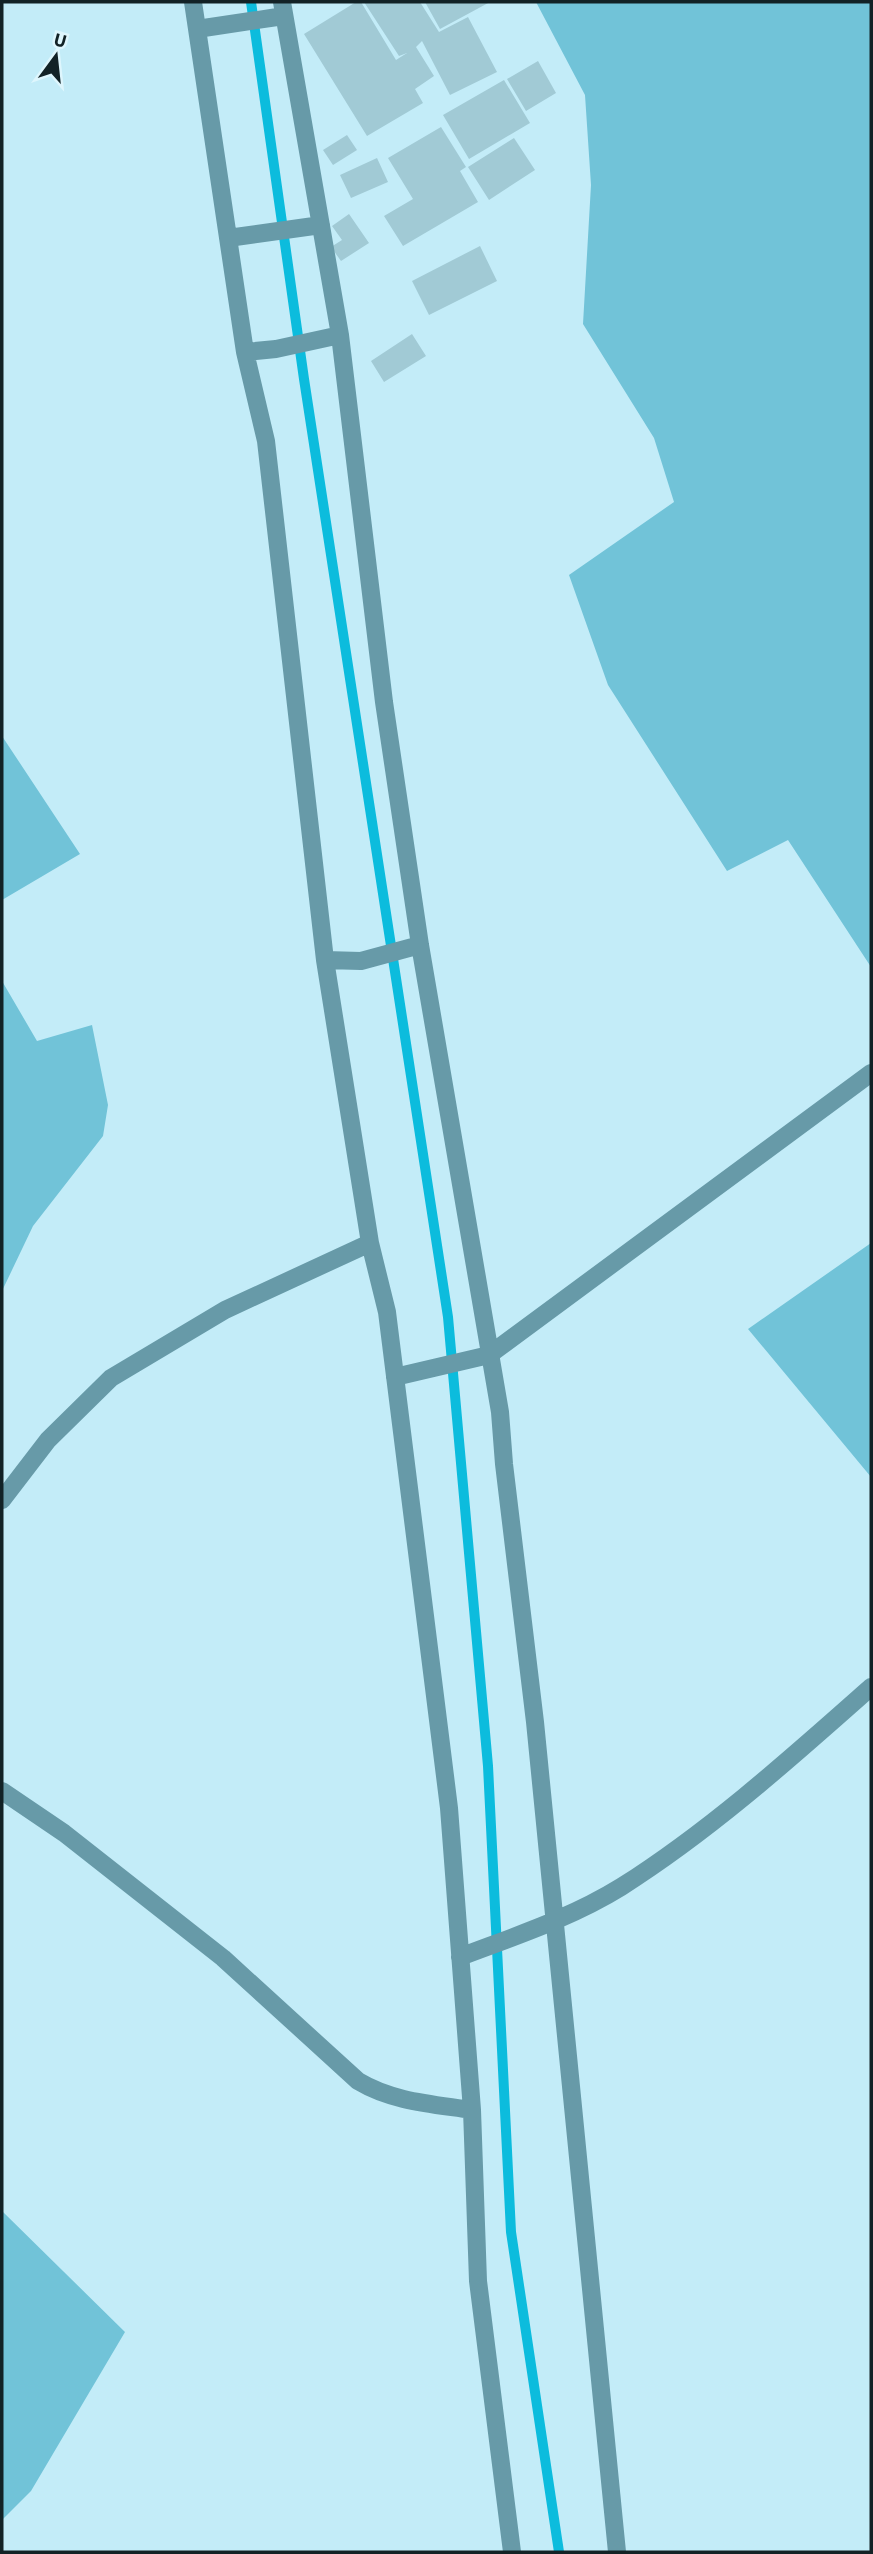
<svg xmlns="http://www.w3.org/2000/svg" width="873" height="2554" viewBox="0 0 873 2554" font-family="'Source Sans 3',sans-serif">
<rect width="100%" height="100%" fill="#c3ecf8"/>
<!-- green -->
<path fill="#71c3d8" d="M536,2H871V967L788,840L727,871L608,685L569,575L674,502L654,438L583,324L591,185L585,95Z
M2,736L80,854L2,900Z
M2,981L37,1041L92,1025L108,1105L103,1136L33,1226L2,1291Z
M871,1243V1477L748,1329Z
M2,2211L125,2332L31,2491L2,2520Z"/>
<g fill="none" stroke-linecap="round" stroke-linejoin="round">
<!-- stream -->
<path stroke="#0cbcdd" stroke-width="10" d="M251,2L304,379L448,1317L488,1766L511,2232L559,2552"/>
</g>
<!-- building -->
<path fill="#a1cad5" d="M356,2H361L396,60L407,53L399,56L364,2H420L439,32L468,17L497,72L450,95L422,41L416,47L434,76L415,89L423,103L367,136L304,34Z
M425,2H490L440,29Z
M538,61L556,93L526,111L507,79Z
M504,80L530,123L469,159L443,115Z
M441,127L466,167L460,171L478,202L403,246L384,216L413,199L388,158Z
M347,135L357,150L333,165L323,150Z
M514,138L535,170L489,200L468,167Z
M377,158L388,182L351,198L340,175Z
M349,214L369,243L341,261L331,247L342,240L332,226Z
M480,246L497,281L429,315L412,281Z
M412,334L426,356L384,382L371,361Z"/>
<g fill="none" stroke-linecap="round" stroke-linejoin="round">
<!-- minor -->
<path stroke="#679aa8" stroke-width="18" d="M193,2L245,352L266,441L325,960L370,1243L387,1312L449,1808L472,2110L478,2281L512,2552
M282,2L340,335L384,702L420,945L500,1412L504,1464L535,1722L617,2552
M197,29L284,16
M228,238L321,225
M245,352L276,349L340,335
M325,960L361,961L420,945
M395,1377L489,1355L871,1073
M2,1500L48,1440L111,1378L225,1310L370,1243
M2,1791L64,1833L223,1958L358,2081C393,2102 433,2104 472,2110
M460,1957C515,1936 571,1918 621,1887C711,1830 792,1757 871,1687"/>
</g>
<!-- border -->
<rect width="873" height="2554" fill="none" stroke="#122226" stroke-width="7"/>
<!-- north arrow -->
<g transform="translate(56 56) rotate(15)" stroke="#def6fd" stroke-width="5" paint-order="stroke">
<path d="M0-5L12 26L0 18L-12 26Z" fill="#122226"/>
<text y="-10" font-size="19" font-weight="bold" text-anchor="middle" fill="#122226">U</text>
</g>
</svg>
